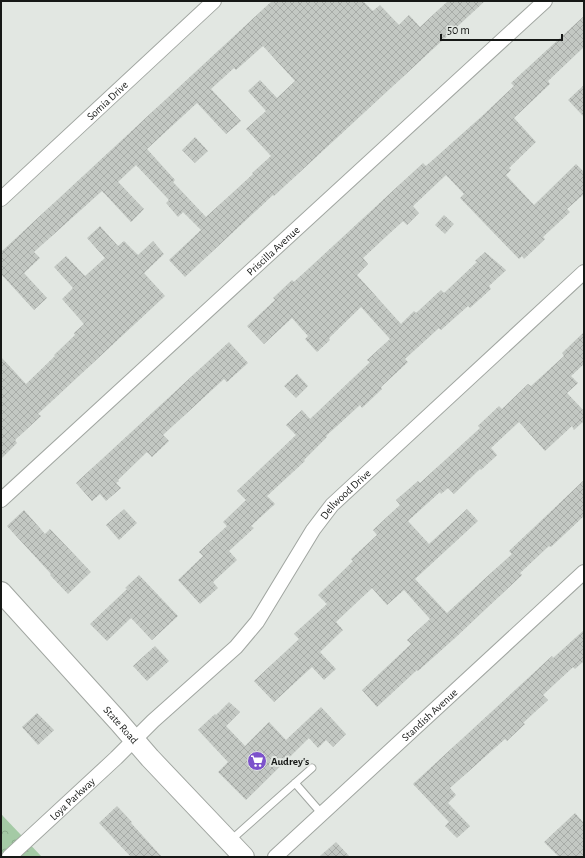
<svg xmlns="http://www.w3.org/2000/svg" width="585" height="858" viewBox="0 0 585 858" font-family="'Alegreya Sans',sans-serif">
<defs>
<pattern id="forest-crowns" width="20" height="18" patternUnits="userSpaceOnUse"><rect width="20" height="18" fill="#a4caa5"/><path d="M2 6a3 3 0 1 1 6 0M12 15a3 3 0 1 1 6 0" fill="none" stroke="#8cad8d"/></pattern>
<pattern id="building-cross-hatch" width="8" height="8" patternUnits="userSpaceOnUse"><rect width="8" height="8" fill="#c3c8c3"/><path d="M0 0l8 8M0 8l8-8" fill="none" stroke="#a7aba7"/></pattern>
</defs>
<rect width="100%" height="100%" fill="#e2e7e2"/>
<!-- forest -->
<path fill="url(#forest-crowns)" d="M1,814L42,857H1Z"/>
<!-- building -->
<path fill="url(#building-cross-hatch)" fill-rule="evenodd" d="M272,1H363L373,11L380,5L399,25L409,15L420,27L448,1H485L274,196L273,195L244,222L185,277L169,260L201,230L183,212L178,217L166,203L169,200L136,165L118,182L144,209L131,222L102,191L34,252L40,258L24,273L47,298L34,310L1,274V252ZM263,46L295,81L277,98L260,80L248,91L266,111L246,129L271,156L252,173L253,174L206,217L173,182L175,180L147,149L197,103L226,134L241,121L211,89L234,68L236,70Z
M584,16V47L548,81L550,84L514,118L536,142L509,168L511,170L506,175L534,205L576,164L584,172V194L567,209L570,212L543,237L545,239L524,259L522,256L519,259L460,198L464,194L446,175L413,206L419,213L407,225L403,221L363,258L368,264L357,275L401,324L414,311L416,313L441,290L444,293L477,262L475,261L485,252L506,270L489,286L491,289L470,308L468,306L441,330L439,328L405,359L408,362L381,387L382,389L362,408L360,405L326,436L327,437L304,460L305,461L267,496L275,504L251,526L254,528L229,551L237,560L213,582L218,588L200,604L178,580L203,556L199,552L227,526L223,522L246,500L237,491L296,435L286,425L302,410L310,419L370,362L367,360L390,339L361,307L329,338L330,340L317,352L305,339L308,336L292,318L264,344L247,326L275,300L273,298L292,280L294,282L423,163L426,166L481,117L514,86L511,83Z
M584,85V117L568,100Z
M195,137L208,151L195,163L182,150Z
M444,215L454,224L445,234L435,225Z
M100,226L118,246L124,241L138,255L153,241L164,254L144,273L165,296L38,414L41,416L15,440L17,443L1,459V357L26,384L55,356L54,355L75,335L74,333L84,324L62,299L73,288L54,267L66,256L85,276L105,258L87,238Z
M584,332V364L571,376L578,383L567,393L584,411V421L574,430L572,426L545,451L519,422L491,448L497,455L481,470L480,469L454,494L448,488L441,494L440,492L408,521L429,544L467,509L478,521L415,579L447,613L512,554L509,551L584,480V516L551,547L549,546L520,573L522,575L455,638L418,671L417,670L377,707L362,690L411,644L407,640L430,619L404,590L387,605L372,588L336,622L343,630L320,652L336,669L324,680L312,667L274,702L254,681L299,639L294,634L327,604L318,595L353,561L351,559L377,535L373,530L400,505L396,500L418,481L420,483L480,428L478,426L499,406L502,409L528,384L531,386L564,356L562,353Z
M229,342L248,363L227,382L224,379L163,435L169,441L152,457L147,452L118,480L119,481L116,483L121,488L106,501L100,494L92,501L76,483Z
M297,374L308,386L296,398L284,386Z
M124,509L137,523L119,540L106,525Z
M24,510L45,534L50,529L91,572L68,594L50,575L51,574L7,526Z
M139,575L178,616L152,640L131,618L107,641L90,624L127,589L125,588Z
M584,630V661L575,669L573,667L543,695L548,700L523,723L525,724L507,741L505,739L450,788L456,795L448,803L470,826L457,838L445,826L449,822L413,784L552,656L553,658Z
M155,646L169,661L147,681L133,666Z
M229,702L240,712L226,726L245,746L269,722L286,740L321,707L346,734L333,747L326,740L318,748L309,738L246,800L218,772L228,762L198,730L215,714L216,715Z
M37,713L54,730L38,745L22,727Z
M117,806L132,822L131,823L162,857H131L99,823Z
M575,813L584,823V857H559L544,842Z
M336,842L350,857H319Z"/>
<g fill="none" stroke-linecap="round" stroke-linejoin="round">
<defs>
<path id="service" d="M295,783L322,814
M231,840L312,768"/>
<g id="minor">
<path id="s1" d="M1,199L214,1"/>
<path id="s2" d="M1,500L545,1"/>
<path id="s3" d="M9,857L116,758L153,721L236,647L257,622L313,530L332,505L584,272"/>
<path id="s4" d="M275,857L584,572"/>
</g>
<g id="secondary">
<path id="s5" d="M1,592L118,721L150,758L244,857"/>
</g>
</defs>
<!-- service casing -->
<use href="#service" stroke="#a1a6a1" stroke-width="9"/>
<!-- minor casing -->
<use href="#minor" stroke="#a1a6a1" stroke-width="16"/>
<!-- secondary casing -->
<use href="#secondary" stroke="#a1a6a1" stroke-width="22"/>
<!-- service -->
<use href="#service" stroke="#fff" stroke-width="7"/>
<!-- minor -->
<use href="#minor" stroke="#fff" stroke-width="14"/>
<!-- secondary -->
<use href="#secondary" stroke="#fff" stroke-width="20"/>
</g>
<!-- icons -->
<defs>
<symbol id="supermarket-disc" viewBox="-11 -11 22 22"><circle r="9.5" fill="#7c52cb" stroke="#e2e7e2"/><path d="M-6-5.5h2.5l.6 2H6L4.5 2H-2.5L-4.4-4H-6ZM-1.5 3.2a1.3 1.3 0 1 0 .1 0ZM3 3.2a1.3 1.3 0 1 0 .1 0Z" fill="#fff"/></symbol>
</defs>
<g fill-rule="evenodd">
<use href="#supermarket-disc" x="246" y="750" width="22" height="22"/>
</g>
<g text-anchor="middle" stroke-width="4" stroke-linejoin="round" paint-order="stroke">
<!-- street labels -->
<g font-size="11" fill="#161816" stroke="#e2e7e2">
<text dy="4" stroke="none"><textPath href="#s1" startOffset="145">Somia Drive</textPath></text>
<text dy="4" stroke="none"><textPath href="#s2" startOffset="369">Priscilla Avenue</textPath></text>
<text dy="4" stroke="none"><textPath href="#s3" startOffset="498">Dellwood Drive</textPath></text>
<text dy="4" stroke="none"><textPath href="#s4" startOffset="210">Standish Avenue</textPath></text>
<text dy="4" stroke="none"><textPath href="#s5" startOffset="179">State Road</textPath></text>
<text dy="4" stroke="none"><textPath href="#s3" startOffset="86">Loya Parkway</textPath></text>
</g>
<!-- poi labels -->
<g font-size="11" font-weight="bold" fill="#161816" stroke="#e2e7e2" text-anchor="start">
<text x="271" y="765">Audrey's</text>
</g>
</g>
<!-- border -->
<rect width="585" height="858" fill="none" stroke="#161816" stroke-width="4"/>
<!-- scale -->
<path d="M441 34v6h121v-6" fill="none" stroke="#161816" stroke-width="2"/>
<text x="447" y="34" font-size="12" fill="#161816" stroke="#e2e7e2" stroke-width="3" paint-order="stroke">50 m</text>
</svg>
